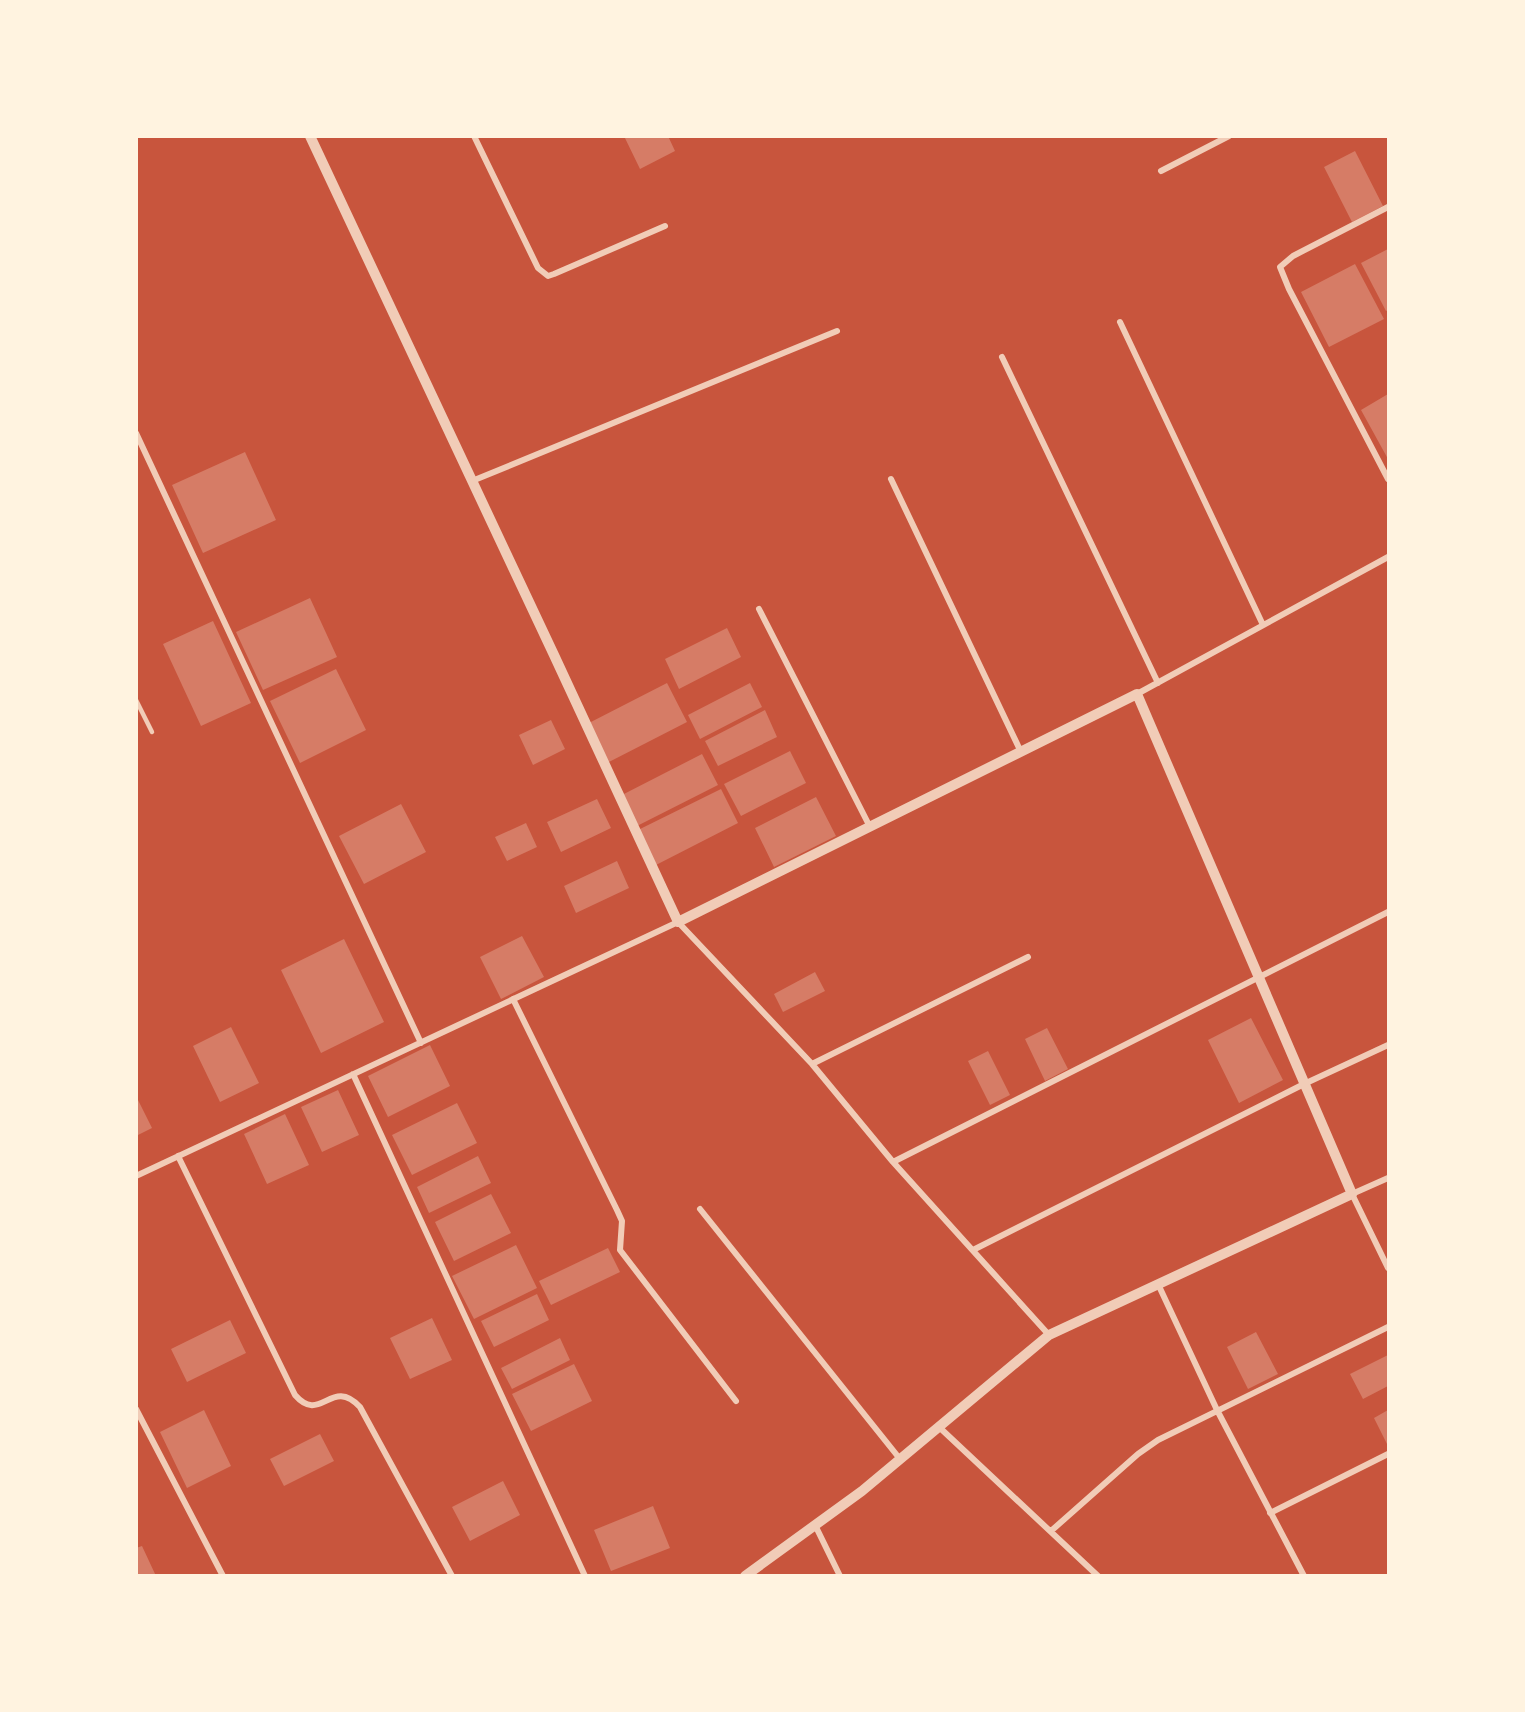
<svg xmlns="http://www.w3.org/2000/svg" width="1525" height="1712" viewBox="0 0 1525 1712" font-family="Lato,sans-serif">
<rect width="100%" height="100%" fill="#c8553d"/>
<!-- building -->
<path fill="#d67c66" d="M624,136H668L675,151L640,169Z
M1355,151L1383,206L1352,222L1324,167Z
M1388,249V310L1386,311L1361,263Z
M1355,264L1384,319L1329,347L1301,292Z
M1388,394V459L1361,410Z
M245,452L276,520L203,553L172,485Z
M310,598L337,657L263,690L236,632Z
M213,621L251,703L201,726L163,644Z
M727,628L741,657L679,689L665,659Z
M336,669L366,730L300,763L270,701Z
M667,683L687,722L607,763L587,724Z
M750,683L762,707L700,739L688,715Z
M765,710L777,737L718,766L705,741Z
M551,720L565,749L533,765L519,735Z
M790,751L806,783L741,816L724,784Z
M702,754L718,785L635,827L620,796Z
M721,789L738,823L654,866L636,831Z
M816,797L836,836L774,867L755,828Z
M597,799L611,828L561,852L547,822Z
M401,804L426,852L364,884L339,836Z
M526,823L537,847L507,861L495,837Z
M617,861L629,888L576,913L564,886Z
M522,936L544,977L501,999L480,957Z
M344,939L384,1022L321,1053L281,970Z
M815,972L825,991L783,1012L774,994Z
M1251,1018L1283,1080L1239,1103L1208,1040Z
M231,1027L259,1083L220,1102L193,1046Z
M1047,1028L1068,1069L1045,1081L1025,1039Z
M430,1045L450,1086L388,1117L368,1076Z
M988,1051L1010,1095L990,1105L968,1061Z
M338,1090L359,1135L322,1152L301,1107Z
M136,1096L152,1128L136,1136Z
M457,1103L477,1143L412,1175L392,1135Z
M285,1114L309,1165L267,1184L244,1134Z
M478,1156L491,1183L429,1213L417,1187Z
M491,1194L511,1233L454,1261L435,1222Z
M516,1245L537,1288L474,1319L452,1276Z
M608,1248L620,1272L551,1305L539,1281Z
M537,1294L549,1320L494,1347L481,1321Z
M432,1318L452,1360L410,1379L390,1338Z
M230,1320L246,1353L187,1382L171,1349Z
M1256,1332L1278,1374L1248,1389L1227,1347Z
M560,1338L570,1360L512,1389L501,1368Z
M1388,1355V1386L1363,1399L1350,1374Z
M574,1364L592,1401L531,1431L512,1394Z
M204,1410L231,1466L187,1488L160,1432Z
M1388,1410V1446L1374,1418Z
M320,1434L334,1461L284,1486L270,1459Z
M503,1481L520,1515L470,1541L452,1507Z
M653,1506L670,1548L611,1571L594,1530Z
M142,1546L156,1576H136V1548Z"/>
<g fill="none" stroke-linecap="round" stroke-linejoin="round">
<!-- service -->
<path stroke="#f1ccb7" stroke-width="4.5" d="M136,700L152,732"/>
<!-- minor -->
<path stroke="#f1ccb7" stroke-width="6" d="M474,136L538,268L548,276L554,274L665,226
M1161,171L1229,136
M1388,207L1293,256L1280,267L1289,289L1388,479
M1120,322L1263,625
M1002,357L1158,683
M136,433L421,1043
M891,479L1021,752
M472,481L837,331
M759,609L870,827
M1137,694L1388,557
M513,999L617,1210L622,1221L620,1250L736,1401
M812,1064L1028,957
M353,1074L585,1576
M178,1156L295,1395C321,1425 331,1376 360,1407L452,1576
M893,1162L1388,912
M136,1176L678,922L812,1064L893,1162L1049,1335
M1388,1178L1352,1194L1388,1268
M700,1209L900,1459
M973,1250L1304,1084L1388,1045
M1158,1284L1217,1410L1304,1576
M136,1409L223,1576
M939,1427L1098,1576
M1270,1513L1388,1454
M815,1525L840,1576
M1051,1531L1138,1454L1158,1440L1388,1327"/>
<!-- tertiary -->
<path stroke="#f1ccb7" stroke-width="10" d="M310,136L554,655L678,922L1137,694L1352,1194L1049,1335L862,1491L745,1576"/>
</g>
<!-- border -->
<rect width="1525" height="1712" fill="none" stroke="#fff3e0" stroke-width="276"/>
</svg>
